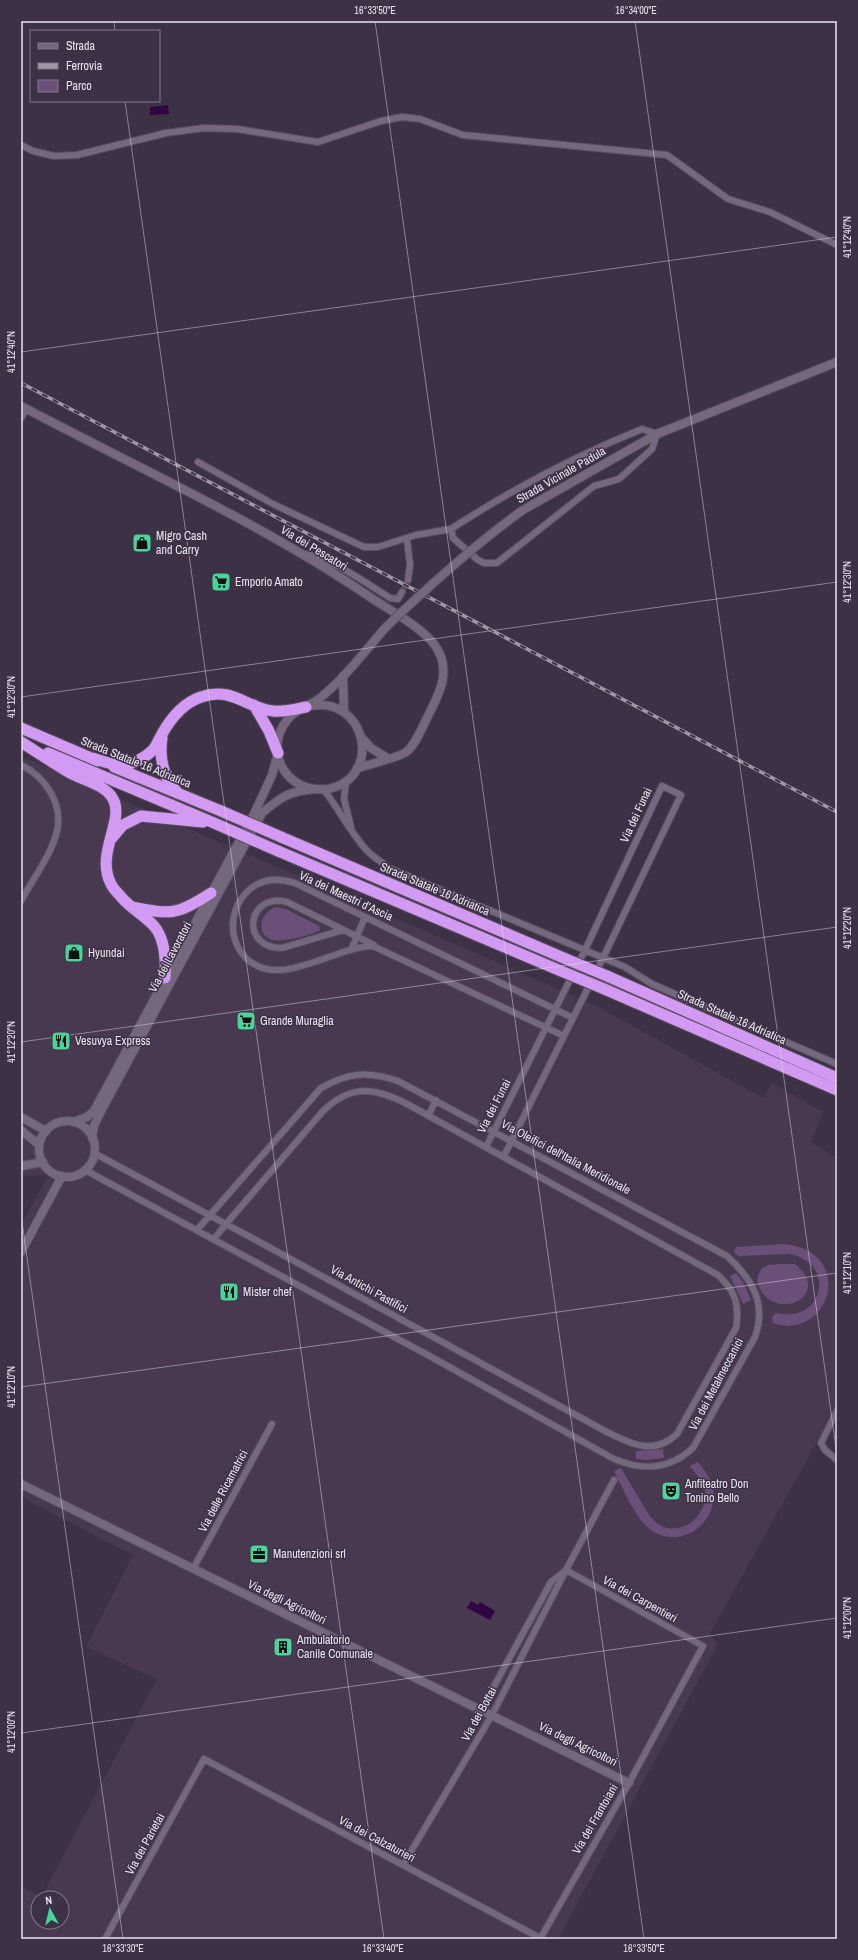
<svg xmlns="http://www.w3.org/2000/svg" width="858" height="1960" viewBox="0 0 858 1960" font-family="'Archivo Narrow',sans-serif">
<rect width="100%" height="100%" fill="#3d3245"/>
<!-- built -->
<path fill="#483951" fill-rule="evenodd" d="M21,756L593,1004L763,1098L772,1083L823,1112L811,1142L837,1158V1406L709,1635L718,1644L558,1939H21V1887L42,1896L157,1679L86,1647L133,1555L21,1497V1225L49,1175L21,1176ZM38,1898H62V1922H38Z"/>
<!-- green -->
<path fill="#6a4f79" d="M276,907L286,909L319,926L320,930C313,935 279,943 272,940C254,933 261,912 276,907Z
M785,1244C858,1253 829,1342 773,1323L772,1317L776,1313C825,1324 836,1263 790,1254L738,1256L734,1252L736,1247Z
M781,1264H795C833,1295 778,1322 760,1289C756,1281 757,1276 762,1268L768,1265Z
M736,1273L743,1282L751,1300L743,1304L730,1276Z
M663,1449L664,1458L647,1460L636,1459V1451Z
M698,1462C704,1470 711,1478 713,1488C719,1521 684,1549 654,1532C637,1523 623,1488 614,1471L621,1468L649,1515C653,1520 658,1525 664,1527C687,1535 711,1511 704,1487C702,1480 695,1473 690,1466Z"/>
<!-- water -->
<path fill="#300543" d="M168,105L169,114L150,115V107Z
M471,1601L478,1605L480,1602L495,1611L490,1620L467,1608Z"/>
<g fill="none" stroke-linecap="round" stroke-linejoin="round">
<!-- street-tunnel -->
<path stroke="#574d5e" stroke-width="6" stroke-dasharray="6 3" stroke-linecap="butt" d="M402,592L408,580"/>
<defs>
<path id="street" d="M21,145L33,151L54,156L77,155L166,133L204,128L237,129L318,142L381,121L402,117L420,119L463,135L667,155L728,199L770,212L837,245
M21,418L26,409
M642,429L657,434L652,449L619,479L594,486L497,563H484L478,560L453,538L451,529C511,490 575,456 642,429Z
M198,462L273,504L364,547H378L416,535L451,529
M407,539L410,565L408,580
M305,554C336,561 363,581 390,598L398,599L402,592
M21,765C46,777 63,804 57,831C52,854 32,880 21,901
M346,781L344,799L351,827
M324,790C338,808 348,828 363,846C369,855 381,861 389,868L625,967L652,984L837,1064
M343,930L282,948C240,949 246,892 287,902L374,945
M351,950L365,917
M564,1036L373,946C335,946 279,991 246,958C220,932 235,885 271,880C280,879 287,881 295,883L573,1018
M428,1116L436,1100
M486,1147L585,950L662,786L681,795L603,958L504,1156
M94,1153L209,1215L254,1239L607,1432C631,1444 654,1456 677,1434L736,1328C740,1304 735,1291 718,1275L409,1105C376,1088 352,1083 323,1111L226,1224L214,1239
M85,1170L435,1359L614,1459C643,1471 669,1470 693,1448L755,1337C767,1303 752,1279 727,1256L398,1081C368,1071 349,1072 321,1088L197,1230
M837,1411L821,1443L825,1450L837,1460
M193,1569L272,1424
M481,1710L551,1582L566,1570L614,1480
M403,1865L492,1715L566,1570L703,1646L629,1783L540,1939
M105,1939L204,1759L540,1938"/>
<path id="secondary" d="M21,406C138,468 261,523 370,597C389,610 420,626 434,644C454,671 438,696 425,722C420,732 415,745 406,752C400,757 367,765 357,768
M523,510L657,434L837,362
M343,676L344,712
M306,707C366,691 385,778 328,789C318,790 308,789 299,784C287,778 278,764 277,750C277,739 280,728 288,719C296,709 310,706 320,698C345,678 365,651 386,627
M362,738L371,748L387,758
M21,1117L46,1131
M39 1149a28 28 0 1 1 56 0a28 28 0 1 1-56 0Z
M74,1122L87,1117L94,1111L255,812L272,775L278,753
M21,1130L39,1145
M92,1138L94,1126L100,1113L262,813C281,797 289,791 315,789
M21,1166L43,1162
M21,1252L62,1176
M21,1484L629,1783"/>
<path id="highway" d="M254,705L269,731L278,753
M21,728L98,761
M162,738C159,757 163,778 177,792
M21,742C37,752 53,763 70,773C83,780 106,785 113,799C125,820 95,854 111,884C113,889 119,894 122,898C132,909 145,916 154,926C166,940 166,962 165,978
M48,753L214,823
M92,758C101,761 112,765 121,765C132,765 145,758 153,750C157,745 159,739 162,734C171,718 183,703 201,697C232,686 246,708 273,711C284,712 296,709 306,707
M114,767L221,811
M281,837L566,959
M112,838L123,825L141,816L203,822
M278,851L561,971
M132,907C171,915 177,915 211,893
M607,976L837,1078
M602,988L837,1090"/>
</defs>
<!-- street casing -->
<use href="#street" stroke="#574e5e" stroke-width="8"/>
<!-- secondary casing -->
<use href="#secondary" stroke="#574e5e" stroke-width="10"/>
<!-- highway casing -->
<use href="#highway" stroke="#574e5e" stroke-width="13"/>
<!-- street -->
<use href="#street" stroke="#75677d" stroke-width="6"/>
<!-- secondary -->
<use href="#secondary" stroke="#75677d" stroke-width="8"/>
<!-- highway -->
<use href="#highway" stroke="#d39af4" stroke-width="11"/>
<defs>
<path id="rail" d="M21,383L837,812"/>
</defs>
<!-- rail casing -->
<use href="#rail" stroke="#a097a6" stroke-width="3.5"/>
<!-- rail -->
<use href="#rail" stroke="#3d3245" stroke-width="2" stroke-dasharray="6" stroke-linecap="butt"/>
<defs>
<path id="secondary-bridge" d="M386,627C430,585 474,545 523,510"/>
<path id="highway-bridge" d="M221,811L281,837
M214,823L278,851
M566,959L607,976
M561,971L602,988"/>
</defs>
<!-- secondary-bridge casing -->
<use href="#secondary-bridge" stroke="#574e5e" stroke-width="10" stroke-linecap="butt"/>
<!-- highway-bridge casing -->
<use href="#highway-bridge" stroke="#574e5e" stroke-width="13" stroke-linecap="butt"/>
<!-- secondary-bridge -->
<use href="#secondary-bridge" stroke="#75677d" stroke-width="8"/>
<!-- highway-bridge -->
<use href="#highway-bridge" stroke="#d39af4" stroke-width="11"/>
</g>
<!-- ticks -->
<path fill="none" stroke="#eae3ef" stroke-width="1" stroke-opacity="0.45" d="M114,21L115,31M375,21L644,1939M635,21L837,1455M125,101L384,1939M21,352L837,237M21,697L837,582M21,1042L837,927M21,1215L123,1939M21,1387L837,1273M21,1733L837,1618"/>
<!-- icons -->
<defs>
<symbol id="shop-square" viewBox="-11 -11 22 22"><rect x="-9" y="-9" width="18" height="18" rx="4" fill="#4ad49c" stroke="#3d3245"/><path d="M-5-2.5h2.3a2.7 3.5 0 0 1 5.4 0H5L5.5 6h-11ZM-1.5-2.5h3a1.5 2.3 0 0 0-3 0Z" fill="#111"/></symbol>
<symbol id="supermarket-square" viewBox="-11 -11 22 22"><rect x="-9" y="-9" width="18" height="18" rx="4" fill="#4ad49c" stroke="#3d3245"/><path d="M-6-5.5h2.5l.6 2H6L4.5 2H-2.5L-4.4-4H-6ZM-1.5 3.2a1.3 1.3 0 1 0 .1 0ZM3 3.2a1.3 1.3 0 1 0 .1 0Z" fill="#111"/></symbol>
<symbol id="restaurant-square" viewBox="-11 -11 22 22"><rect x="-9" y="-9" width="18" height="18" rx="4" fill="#4ad49c" stroke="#3d3245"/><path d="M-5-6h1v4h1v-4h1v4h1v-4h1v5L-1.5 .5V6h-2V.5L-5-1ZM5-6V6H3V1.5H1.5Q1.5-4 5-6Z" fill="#111"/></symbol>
<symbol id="theatre-square" viewBox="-11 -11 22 22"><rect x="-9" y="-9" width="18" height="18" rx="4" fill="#4ad49c" stroke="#3d3245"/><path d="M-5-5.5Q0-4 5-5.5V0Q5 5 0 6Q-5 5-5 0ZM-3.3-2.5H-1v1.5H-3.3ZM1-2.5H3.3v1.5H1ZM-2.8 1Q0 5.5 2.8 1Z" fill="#111"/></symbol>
<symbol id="office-square" viewBox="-11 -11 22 22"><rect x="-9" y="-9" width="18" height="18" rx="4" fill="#4ad49c" stroke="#3d3245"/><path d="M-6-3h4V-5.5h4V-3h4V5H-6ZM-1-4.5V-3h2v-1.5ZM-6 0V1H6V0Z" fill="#111"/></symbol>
<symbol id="building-square" viewBox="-11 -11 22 22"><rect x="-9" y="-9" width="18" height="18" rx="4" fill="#4ad49c" stroke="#3d3245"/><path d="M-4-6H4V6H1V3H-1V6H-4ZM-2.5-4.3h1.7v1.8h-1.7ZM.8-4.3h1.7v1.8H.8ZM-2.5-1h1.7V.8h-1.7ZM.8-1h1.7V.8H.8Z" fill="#111"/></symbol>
</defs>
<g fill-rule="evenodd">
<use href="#shop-square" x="131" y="532" width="22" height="22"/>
<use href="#supermarket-square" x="210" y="571" width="22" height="22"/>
<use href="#shop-square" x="63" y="942" width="22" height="22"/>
<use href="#supermarket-square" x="235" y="1010" width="22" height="22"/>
<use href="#restaurant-square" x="50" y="1030" width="22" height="22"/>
<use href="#restaurant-square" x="218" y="1281" width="22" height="22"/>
<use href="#theatre-square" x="660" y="1480" width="22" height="22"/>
<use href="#office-square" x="248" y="1543" width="22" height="22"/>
<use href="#building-square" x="272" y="1636" width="22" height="22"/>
</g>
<g text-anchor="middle" stroke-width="3" stroke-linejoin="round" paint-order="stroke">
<!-- street labels -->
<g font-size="12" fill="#eae3ef" stroke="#3d3245">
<text transform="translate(561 475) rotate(-30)" y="4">Strada Vicinale Padula</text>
<text transform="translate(314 548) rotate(31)" y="4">Via dei Pescatori</text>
<text transform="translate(136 762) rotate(22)" y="4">Strada Statale 16 Adriatica</text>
<text transform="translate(636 815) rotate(-65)" y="4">Via dei Funai</text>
<text transform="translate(435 889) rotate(23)" y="4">Strada Statale 16 Adriatica</text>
<text transform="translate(346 896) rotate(25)" y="4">Via dei Maestri d’Ascia</text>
<text transform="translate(170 957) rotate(-62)" y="4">Via dei Lavoratori</text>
<text transform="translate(732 1017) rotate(24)" y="4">Strada Statale 16 Adriatica</text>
<text transform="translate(494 1106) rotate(-63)" y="4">Via dei Funai</text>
<text transform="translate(566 1157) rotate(28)" y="4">Via Oleifici dell'Italia Meridionale</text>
<text transform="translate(369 1289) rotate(29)" y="4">Via Antichi Pastifici</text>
<text transform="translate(716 1384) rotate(-62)" y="4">Via dei Metalmeccanici</text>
<text transform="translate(223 1491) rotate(-62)" y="4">Via delle Ricamatrici</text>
<text transform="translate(640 1599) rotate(29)" y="4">Via dei Carpentieri</text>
<text transform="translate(287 1602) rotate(26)" y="4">Via degli Agricoltori</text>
<text transform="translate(479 1714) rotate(-61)" y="4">Via dei Bottai</text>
<text transform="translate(578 1744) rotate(26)" y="4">Via degli Agricoltori</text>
<text transform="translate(595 1819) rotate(-60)" y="4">Via dei Frantoiani</text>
<text transform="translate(377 1839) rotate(28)" y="4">Via dei Calzaturieri</text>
<text transform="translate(145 1844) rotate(-61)" y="4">Via dei Parietai</text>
</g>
<!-- poi labels -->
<g font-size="12" fill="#eae3ef" stroke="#3d3245" text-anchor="start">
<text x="156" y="540">Migro Cash<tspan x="156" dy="14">and Carry</tspan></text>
<text x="235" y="586">Emporio Amato</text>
<text x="88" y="957">Hyundai</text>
<text x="260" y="1025">Grande Muraglia</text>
<text x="75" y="1045">Vesuvya Express</text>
<text x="243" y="1296">Mister chef</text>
<text x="685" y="1488">Anfiteatro Don<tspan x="685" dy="14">Tonino Bello</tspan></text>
<text x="273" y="1558">Manutenzioni srl</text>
<text x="297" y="1644">Ambulatorio<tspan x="297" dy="14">Canile Comunale</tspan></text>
</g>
</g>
<!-- border -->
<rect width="858" height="1960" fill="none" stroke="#3d3245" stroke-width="44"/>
<!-- legend -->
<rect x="30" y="30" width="130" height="72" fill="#3d3245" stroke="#827989"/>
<rect x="38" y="43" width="20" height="6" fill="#75677d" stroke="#827989"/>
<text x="66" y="50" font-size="12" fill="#eae3ef">Strada</text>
<rect x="38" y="63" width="20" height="6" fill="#a097a6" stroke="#827989"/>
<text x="66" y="70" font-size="12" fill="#eae3ef">Ferrovia</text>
<rect x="38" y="80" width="20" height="12" fill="#6a4f79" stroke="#827989"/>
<text x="66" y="90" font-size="12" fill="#eae3ef">Parco</text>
<!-- north arrow -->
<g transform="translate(50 1910) rotate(352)"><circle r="19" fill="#3d3245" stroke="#827989"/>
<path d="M0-3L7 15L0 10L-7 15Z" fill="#4ad49c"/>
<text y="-6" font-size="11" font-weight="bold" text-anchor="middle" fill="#eae3ef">N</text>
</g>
<rect x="22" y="22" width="814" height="1916" fill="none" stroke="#eae3ef" stroke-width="1.5"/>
<g font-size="10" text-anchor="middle" fill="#eae3ef">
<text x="375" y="14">16°33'50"E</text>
<text x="636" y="14">16°34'00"E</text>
<text transform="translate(847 237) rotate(-90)" y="4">41°12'40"N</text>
<text transform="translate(11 352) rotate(-90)" y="4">41°12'40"N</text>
<text transform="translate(847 582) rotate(-90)" y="4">41°12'30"N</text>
<text transform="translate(11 697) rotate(-90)" y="4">41°12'30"N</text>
<text transform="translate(847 928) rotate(-90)" y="4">41°12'20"N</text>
<text transform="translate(11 1042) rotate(-90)" y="4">41°12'20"N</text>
<text transform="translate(847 1273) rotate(-90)" y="4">41°12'10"N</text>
<text transform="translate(11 1387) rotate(-90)" y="4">41°12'10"N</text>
<text transform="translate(847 1618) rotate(-90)" y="4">41°12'00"N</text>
<text transform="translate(11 1732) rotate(-90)" y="4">41°12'00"N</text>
<text x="123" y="1952">16°33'30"E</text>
<text x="383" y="1952">16°33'40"E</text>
<text x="644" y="1952">16°33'50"E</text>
</g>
</svg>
